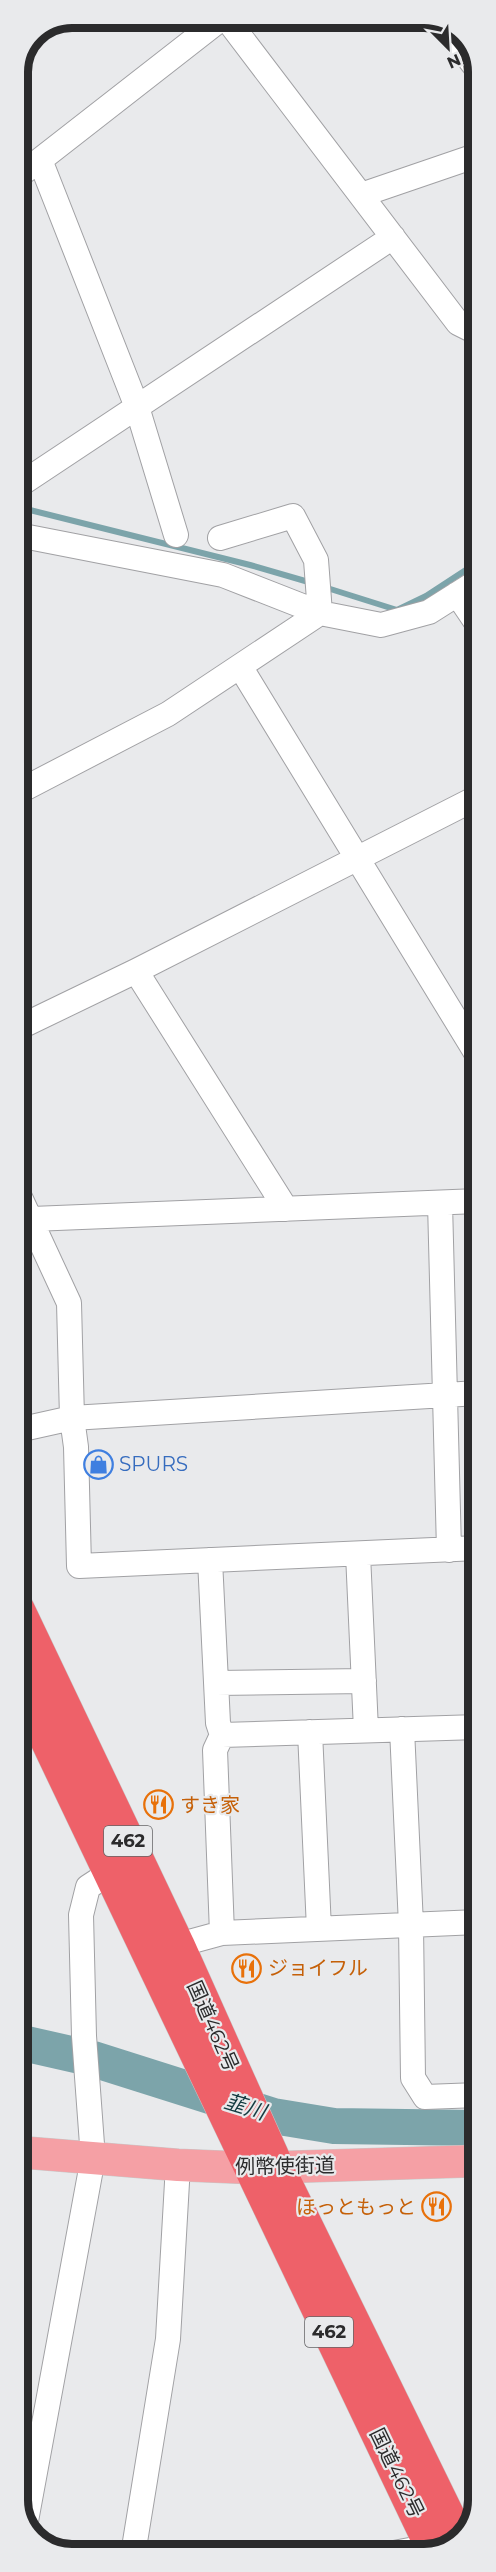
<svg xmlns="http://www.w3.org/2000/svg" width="496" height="2572" viewBox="0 0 496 2572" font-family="Montserrat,'Noto Sans JP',sans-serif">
<rect width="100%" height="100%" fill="#e9eaec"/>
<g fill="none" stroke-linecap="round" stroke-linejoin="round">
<!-- stream -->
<path stroke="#7ca4aa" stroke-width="6" d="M18,507L250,565L312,583
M324,587L397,610L426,596L478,562"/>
<!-- river -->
<path stroke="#7ca4aa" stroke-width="36" d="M18,2042L93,2059L273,2116L334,2126L478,2128"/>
<defs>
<path id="minor" d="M226,18L458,323L478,333
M443,25L477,69
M18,176L40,160
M361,195L478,155
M18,486L393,237
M18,535L223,575L320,613L381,625L429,612L478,581
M176,535L137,407L40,160L222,18
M220,538L293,516L316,560L320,613
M457,594L478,625
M241,668L478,1056
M18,792L168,714L320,613
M136,971L286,1209
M18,1028L136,971L478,797
M18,1193L69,1303L72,1418L76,1447L79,1566L478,1548
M440,1203L449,1550
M32,1219L478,1201
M18,1430L72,1418L478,1393
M358,1554L366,1730
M210,1560L218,1723L222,1735
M216,1683L364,1681
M402,1729L411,1925L413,2078L425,2097L478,2095
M310,1732L319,1929
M222,1933L215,1750L222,1735L478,1727
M178,1945L222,1933L478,1922
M26,2521L93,2158L84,2036L81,1915L88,1887L111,1872
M394,2553L431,2546L443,2547
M133,2554L168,2339L178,2165"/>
<path id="major" d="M18,2152L178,2165L251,2168L478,2161"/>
<path id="highway" d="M18,1609L178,1945L277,2166L459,2538
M18,1680L434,2552"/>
</defs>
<!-- minor casing -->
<use href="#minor" stroke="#a1a1a4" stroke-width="26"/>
<!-- major casing -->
<use href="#major" stroke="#c8c8c8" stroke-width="33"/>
<!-- highway casing -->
<use href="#highway" stroke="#c8c8c8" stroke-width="34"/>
<!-- minor -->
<use href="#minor" stroke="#fff" stroke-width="24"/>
<!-- major -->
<use href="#major" stroke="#f5a0a5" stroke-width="32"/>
<!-- highway -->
<use href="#highway" stroke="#ee6169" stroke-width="33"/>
</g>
<!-- icons -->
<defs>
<symbol id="shop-ring" viewBox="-11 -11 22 22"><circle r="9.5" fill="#e9eaec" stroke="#3f7fe0" stroke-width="1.5"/><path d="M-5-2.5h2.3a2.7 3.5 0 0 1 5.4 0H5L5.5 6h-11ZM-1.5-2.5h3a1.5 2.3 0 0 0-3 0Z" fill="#3f7fe0"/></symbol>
<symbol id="restaurant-ring" viewBox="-11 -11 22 22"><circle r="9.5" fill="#e9eaec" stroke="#e8710a" stroke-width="1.5"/><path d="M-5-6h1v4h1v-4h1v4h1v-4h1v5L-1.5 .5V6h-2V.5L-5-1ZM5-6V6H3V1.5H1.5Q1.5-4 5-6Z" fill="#e8710a"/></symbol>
</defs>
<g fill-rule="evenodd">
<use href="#shop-ring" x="82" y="1448" width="33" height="33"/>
<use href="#restaurant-ring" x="142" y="1788" width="33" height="33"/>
<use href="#restaurant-ring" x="230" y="1952" width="33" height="33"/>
<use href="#restaurant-ring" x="420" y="2190" width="33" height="33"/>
</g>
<g text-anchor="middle" stroke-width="4.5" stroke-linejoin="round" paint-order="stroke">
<!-- shield labels -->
<g fill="#e9eaec" stroke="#646466" stroke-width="1.5">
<rect x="104" y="1826" width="48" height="30" rx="4.5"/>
<rect x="305" y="2317" width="48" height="30" rx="4.5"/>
</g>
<g font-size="18" font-weight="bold" fill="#2b2b2c">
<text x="128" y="1847">462</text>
<text x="329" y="2338">462</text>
</g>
<!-- shop labels -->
<g font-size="20" fill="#366cbe" stroke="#e9eaec" text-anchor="start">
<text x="119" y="1471">SPURS</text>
</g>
<!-- food labels -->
<g font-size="20" fill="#c56008" stroke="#e9eaec" text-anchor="start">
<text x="180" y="1812">すき家</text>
<text x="268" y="1975">ジョイフル</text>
<text x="416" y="2214" text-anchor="end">ほっともっと</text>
</g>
<!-- street labels -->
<g font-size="20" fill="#2b2b2c" stroke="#e9eaec">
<text transform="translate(213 2026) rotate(66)" y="7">国道462号</text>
<text transform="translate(285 2166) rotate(-1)" y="7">例幣使街道</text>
<text transform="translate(397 2473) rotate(64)" y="7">国道462号</text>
</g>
<!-- water labels -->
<g font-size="21" font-style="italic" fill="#143b41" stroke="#e9eaec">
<text transform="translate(245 2107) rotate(17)" y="7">韮川</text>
</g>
</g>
<!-- crop -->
<path d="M0 0H496V2572H0ZM72 28H424A44 44 0 0 1 468 72V2500A44 44 0 0 1 424 2544H72A44 44 0 0 1 28 2500V72A44 44 0 0 1 72 28Z" fill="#e9eaec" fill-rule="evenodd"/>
<path fill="none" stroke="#2b2b2c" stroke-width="8" d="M72 28H424A44 44 0 0 1 468 72V2500A44 44 0 0 1 424 2544H72A44 44 0 0 1 28 2500V72A44 44 0 0 1 72 28Z"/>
<!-- north arrow -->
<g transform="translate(448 48) rotate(156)" stroke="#e9eaec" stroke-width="4.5" paint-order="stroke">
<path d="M0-4.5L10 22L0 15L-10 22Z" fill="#2b2b2c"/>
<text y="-9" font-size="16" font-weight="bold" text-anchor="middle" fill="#2b2b2c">N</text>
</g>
</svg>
